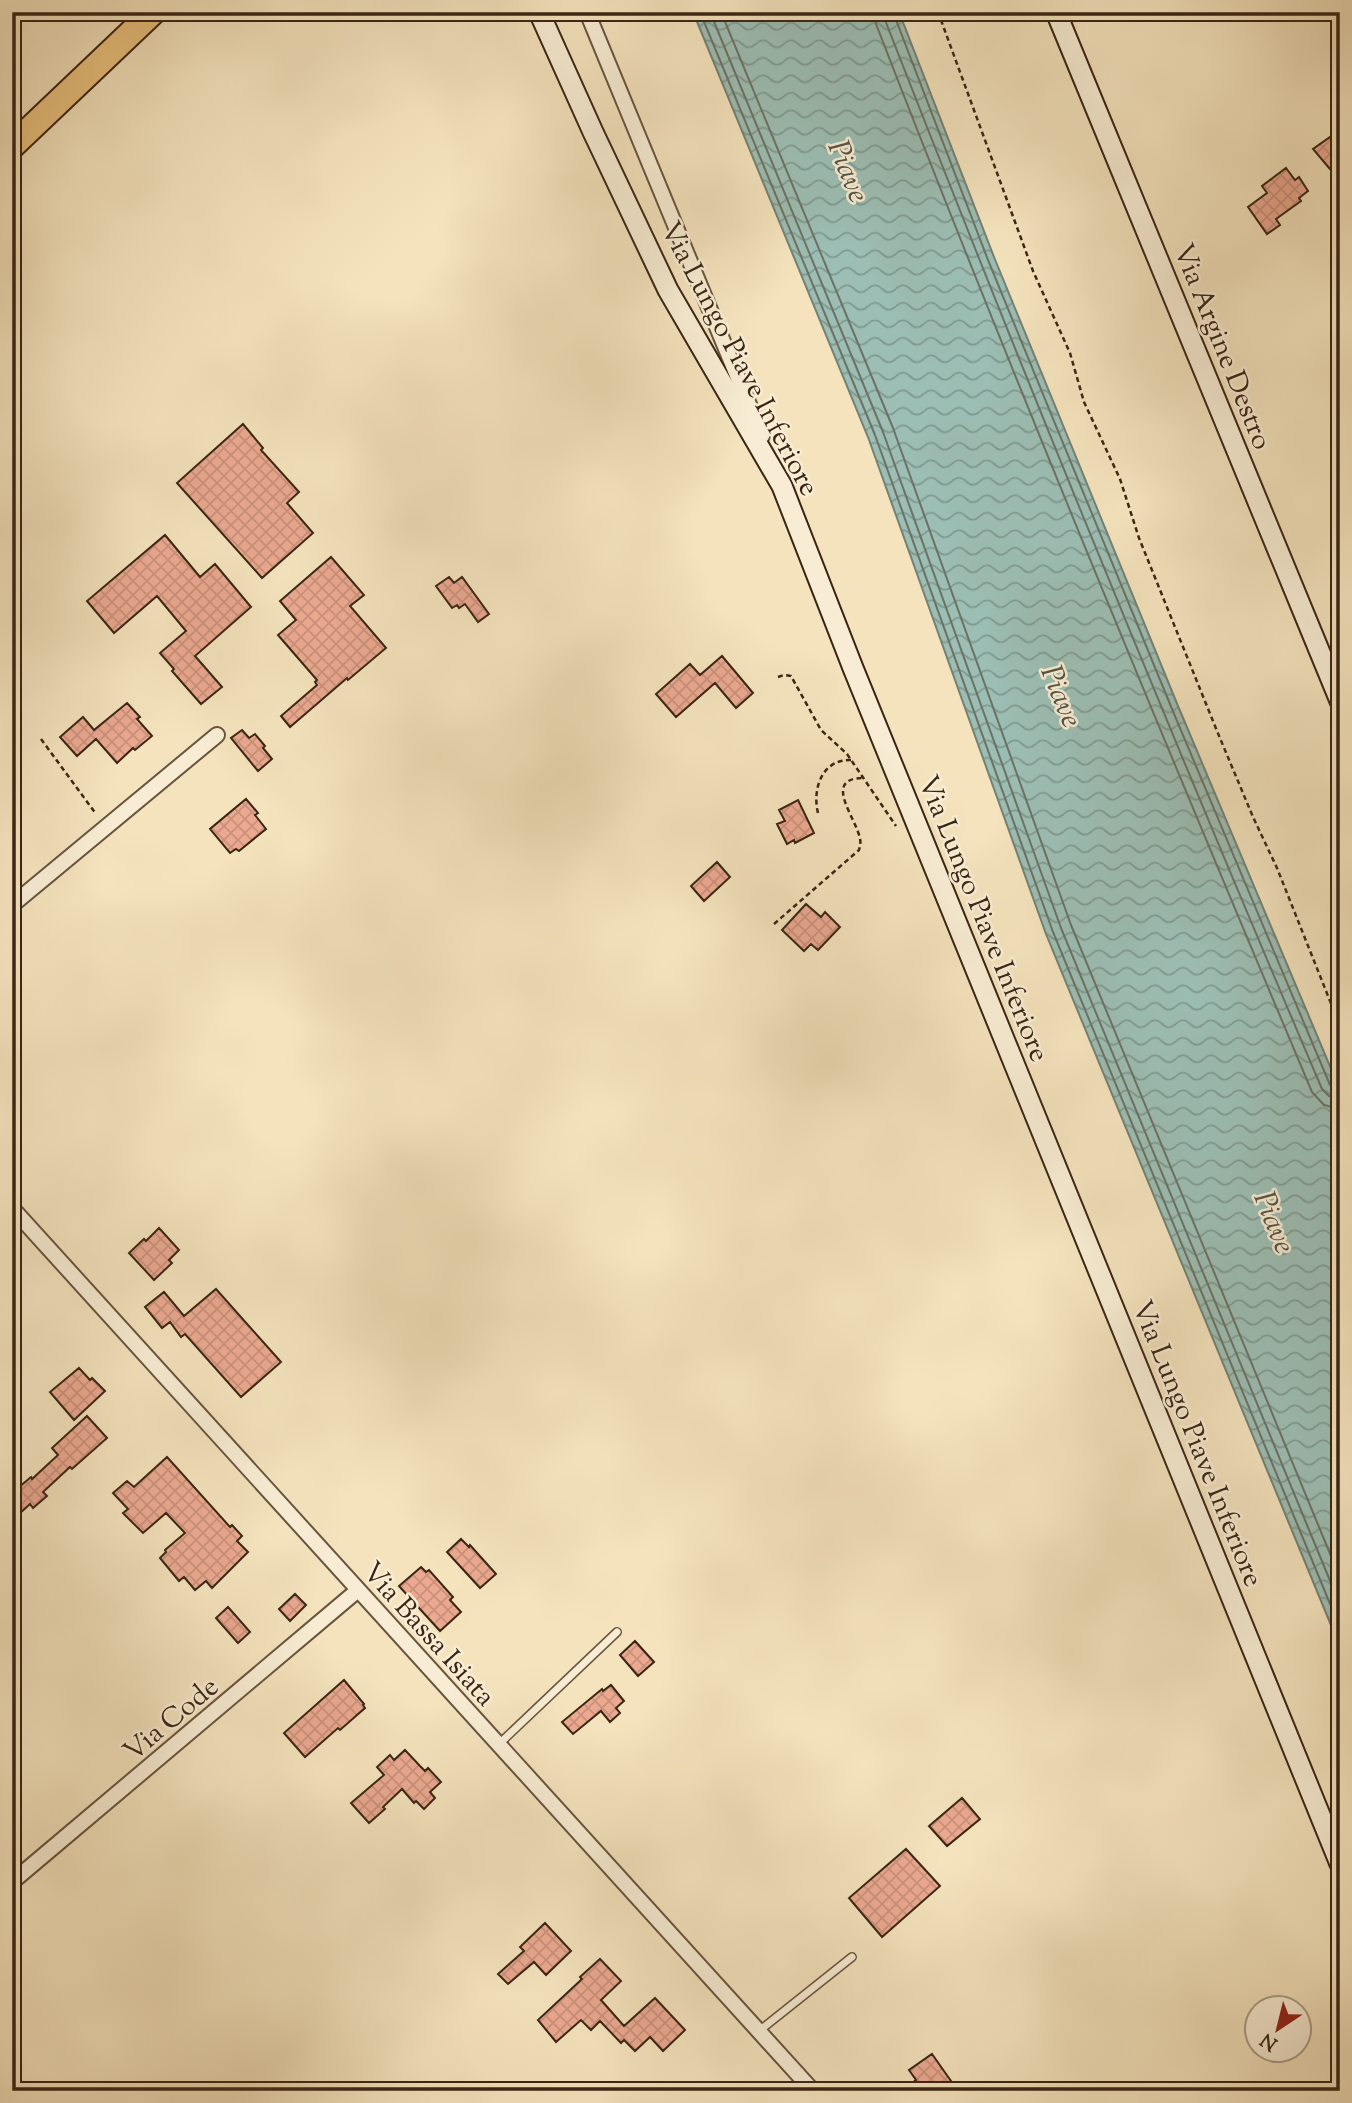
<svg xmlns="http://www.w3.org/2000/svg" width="1352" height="2103" viewBox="0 0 1352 2103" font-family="'Sorts Mill Goudy',serif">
<defs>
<pattern id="water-waves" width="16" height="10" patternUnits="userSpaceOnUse" patternTransform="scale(1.75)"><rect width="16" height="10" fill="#9cbeb4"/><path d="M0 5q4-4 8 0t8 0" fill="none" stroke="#809a91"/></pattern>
<pattern id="building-cross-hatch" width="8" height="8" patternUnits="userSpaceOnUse" patternTransform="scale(1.75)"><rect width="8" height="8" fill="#eba990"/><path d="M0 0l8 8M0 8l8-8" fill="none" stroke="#ca917b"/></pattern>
</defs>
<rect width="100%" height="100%" fill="#f4e3bd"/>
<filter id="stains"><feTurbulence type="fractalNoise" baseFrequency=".00286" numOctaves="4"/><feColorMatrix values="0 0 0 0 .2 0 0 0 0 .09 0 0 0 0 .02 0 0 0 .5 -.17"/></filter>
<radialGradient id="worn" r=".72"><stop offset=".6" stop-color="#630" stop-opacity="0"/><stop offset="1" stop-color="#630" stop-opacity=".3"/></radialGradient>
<!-- water -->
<path fill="url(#water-waves)" stroke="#758174" stroke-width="2" d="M693,12H899L994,257L1178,706L1340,1090V1647L1046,934L868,437Z"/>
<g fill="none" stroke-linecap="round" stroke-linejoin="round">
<!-- shore -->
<path stroke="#6b7264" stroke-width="2" d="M700,12L875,435L1053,932L1340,1628
M710,12L883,432L1061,928L1340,1605
M721,12L893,428L1071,925L1340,1578
M874,12L876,24C1015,383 1163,738 1312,1092L1324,1105L1340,1109
M884,12L885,20C1025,379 1171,735 1322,1089L1329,1096L1340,1099
M893,12L988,260L1172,709L1330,1085L1334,1089L1340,1090"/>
</g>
<!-- building -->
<path fill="url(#building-cross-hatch)" stroke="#3a2514" stroke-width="2" d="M1340,130V181L1313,149Z
M1286,168L1295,180L1299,177L1308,191L1299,198L1301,201L1276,219L1280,225L1267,234L1248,207L1267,193L1262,186Z
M243,424L263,448L261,450L299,492L287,503L313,533L262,578L177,483Z
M165,535L200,577L215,564L251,607L195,656L222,687L201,704L172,671L174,669L160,653L186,631L157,596L114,633L87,601Z
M331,557L364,595L350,606L386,648L348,680L347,678L290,727L281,716L317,685L315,682L317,680L278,635L296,620L280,601Z
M449,577L454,583L462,577L489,614L478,622L465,604L459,608L457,605L452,608L436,586Z
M722,656L753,693L736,708L715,683L676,717L656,694L690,664L700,675Z
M127,703L140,717L137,719L152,736L135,750L133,748L117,763L96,739L77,756L60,737L83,717L94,730Z
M242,730L249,738L255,734L265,746L263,748L272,759L258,771L231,738Z
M246,799L258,813L255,815L266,829L239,851L236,849L230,853L210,829Z
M798,800L814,833L795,843L794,840L787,844L777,824L785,821L779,810Z
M717,862L730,877L704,901L691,886Z
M806,904L821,917L825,912L840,927L818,950L811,944L804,951L782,930Z
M159,1228L179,1250L169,1260L172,1263L154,1280L129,1253L144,1239L146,1241Z
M216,1289L281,1362L241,1397L185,1334L181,1337L170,1322L162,1328L145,1307L164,1292L184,1316Z
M79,1368L90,1380L92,1378L105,1391L74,1420L50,1392Z
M87,1416L107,1438L72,1469L70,1467L43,1492L47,1496L33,1508L30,1504L19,1514L12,1506V1493L31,1477L32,1479L58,1455L52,1448Z
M167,1457L230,1527L232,1525L242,1536L237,1541L248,1552L212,1588L206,1581L195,1590L184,1577L179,1581L160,1558L166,1552L165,1550L185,1533L166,1513L143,1533L123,1513L128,1509L113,1493L127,1481L134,1487Z
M461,1539L469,1547L470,1545L496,1574L480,1588L447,1552Z
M421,1567L426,1572L429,1570L453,1597L450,1600L461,1612L440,1631L399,1586Z
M295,1594L306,1605L290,1621L279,1609Z
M228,1607L250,1632L238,1643L216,1618Z
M635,1641L654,1662L638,1676L620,1655Z
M344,1680L364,1704L363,1705L365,1708L340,1730L338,1728L305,1757L284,1733Z
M611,1685L624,1701L616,1708L620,1713L610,1722L601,1711L573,1734L562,1722L602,1689L603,1691Z
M405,1750L420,1766L425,1771L428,1768L441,1782L430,1792L435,1798L424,1809L416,1801L414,1803L402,1789L383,1807L385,1809L369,1823L351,1803L384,1775L377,1767L390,1755L394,1760Z
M962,1798L980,1819L947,1846L929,1826Z
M906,1849L940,1886L882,1937L849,1898Z
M545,1923L571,1951L546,1975L534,1962L508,1984L498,1974L524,1951L520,1947Z
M600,1959L621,1981L601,2000L624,2026L655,1998L685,2030L663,2051L650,2037L635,2051L624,2040L621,2043L600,2021L591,2030L581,2020L556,2042L538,2020L582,1979L580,1977Z
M932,2054L951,2081L937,2091H901L916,2080L909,2070Z"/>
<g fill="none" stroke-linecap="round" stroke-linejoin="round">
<defs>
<path id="lane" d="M499,1744L617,1632
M759,2031L852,1957"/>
<path id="street" d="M587,12L762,436
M12,905L217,735
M12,1208L813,2091
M12,1882L358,1590"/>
<path id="secondary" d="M539,12L593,132L668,290L782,486L853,668L1340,1864
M1056,12L1340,701"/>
<path id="highway" d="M12,146L153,12"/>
</defs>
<!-- lane casing -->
<use href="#lane" stroke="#68543e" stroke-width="10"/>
<!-- street casing -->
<use href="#street" stroke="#68543e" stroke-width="18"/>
<!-- secondary casing -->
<use href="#secondary" stroke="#3a2514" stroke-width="23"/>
<!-- highway casing -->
<use href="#highway" stroke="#3a2514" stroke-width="28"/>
<!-- path -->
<path stroke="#3a2514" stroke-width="2.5" stroke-dasharray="5 3.5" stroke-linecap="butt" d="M938,12L1033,271L1070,353L1084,402L1120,479L1139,538L1217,731L1253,817L1277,868L1340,1026
M778,677L784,675L791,676L821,730L847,754L896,826
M41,739L96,814
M818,813C812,789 822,759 851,760
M774,924L859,850C860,846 861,842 860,839C857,819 822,779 862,778"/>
<!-- lane -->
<use href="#lane" stroke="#f8edd4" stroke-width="7"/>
<!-- street -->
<use href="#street" stroke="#f8edd4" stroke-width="14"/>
<!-- secondary -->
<use href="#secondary" stroke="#f8edd4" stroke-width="19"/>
<!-- highway -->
<use href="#highway" stroke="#eac27e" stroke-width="24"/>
</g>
<g text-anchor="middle" stroke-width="5" stroke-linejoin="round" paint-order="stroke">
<!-- street labels -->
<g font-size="28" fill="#3a2514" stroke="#f8edd4">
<text transform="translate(1224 346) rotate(68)" y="10">Via Argine Destro</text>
<text transform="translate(741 358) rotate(62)" y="10">Via Lungo Piave Inferiore</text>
<text transform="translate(985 918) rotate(68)" y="10">Via Lungo Piave Inferiore</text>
<text transform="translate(1199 1443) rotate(68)" y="10">Via Lungo Piave Inferiore</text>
<text transform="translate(430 1633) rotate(48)" y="10">Via Bassa Isiata</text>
<text transform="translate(170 1718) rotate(-40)" y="10">Via Code</text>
</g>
<!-- water labels -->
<g font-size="30" font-style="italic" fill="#575344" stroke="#f8edd4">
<text transform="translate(849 171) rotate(68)" y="10">Piave</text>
<text transform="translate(1062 696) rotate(68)" y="10">Piave</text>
<text transform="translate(1275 1222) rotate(68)" y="10">Piave</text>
</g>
</g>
<!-- margin -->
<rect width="1352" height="2103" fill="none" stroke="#f4e3bd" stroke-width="42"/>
<rect x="14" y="14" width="1324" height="2075" fill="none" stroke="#3a2514" stroke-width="3.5"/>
<rect x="21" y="21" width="1310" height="2061" fill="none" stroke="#3a2514" stroke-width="2"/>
<!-- north arrow -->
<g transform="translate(1278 2029) rotate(215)"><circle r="33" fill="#f8edd4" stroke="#ac9d87" stroke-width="2"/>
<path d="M0-5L12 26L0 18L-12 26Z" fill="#8f2418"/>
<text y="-10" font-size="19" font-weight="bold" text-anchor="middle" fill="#3a2514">N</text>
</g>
<rect width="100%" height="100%" filter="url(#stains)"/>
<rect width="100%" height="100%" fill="url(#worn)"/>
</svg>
